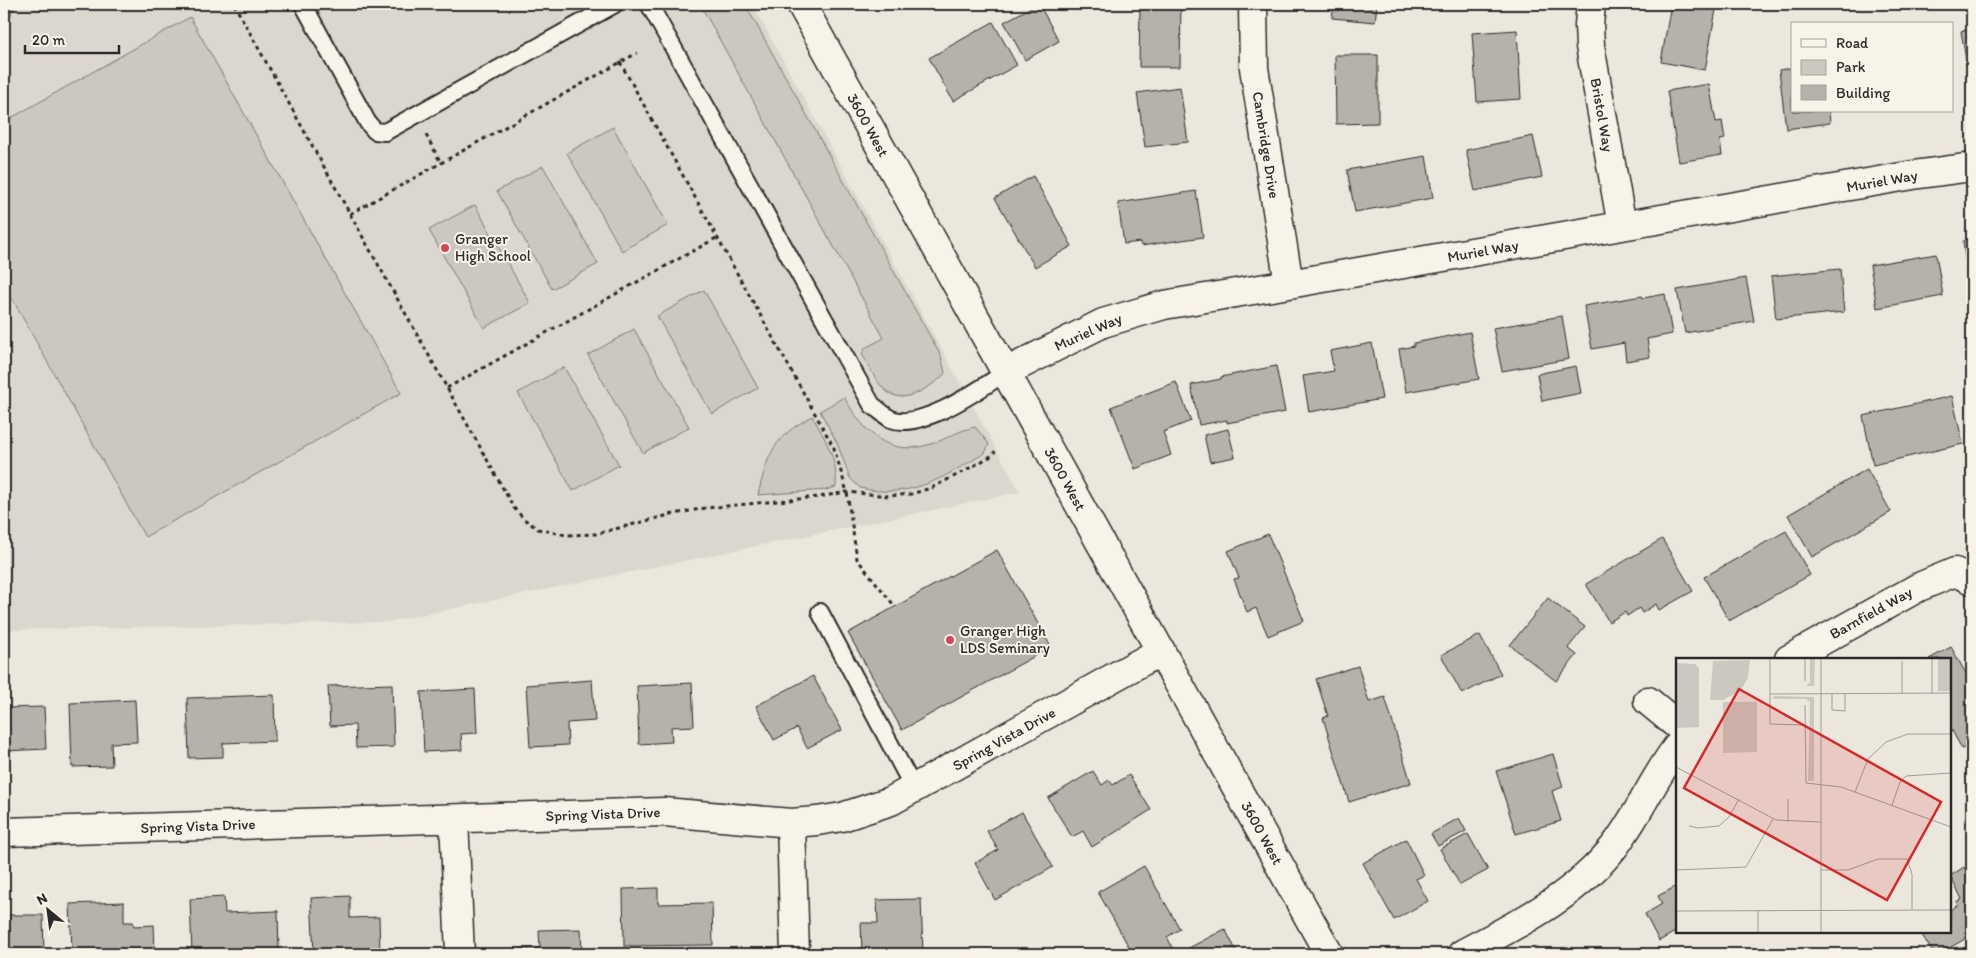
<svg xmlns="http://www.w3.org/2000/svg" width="1976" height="958" viewBox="0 0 1976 958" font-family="Itim,sans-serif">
<rect width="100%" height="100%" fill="#ebe7dd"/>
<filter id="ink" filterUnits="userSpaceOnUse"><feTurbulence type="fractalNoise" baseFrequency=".02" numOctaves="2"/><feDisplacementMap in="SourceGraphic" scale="10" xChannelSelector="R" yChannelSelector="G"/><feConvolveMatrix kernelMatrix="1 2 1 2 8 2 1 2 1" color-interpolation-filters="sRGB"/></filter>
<g filter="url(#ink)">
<!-- built -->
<path fill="#dbd7ce" d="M4,4H752L1020,492L387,622L4,630Z"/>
<!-- green -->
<path fill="#cbc8bf" stroke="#7b7a75" d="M4,4H15L4,33Z
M700,4H745L941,356L945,373C939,381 931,385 923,390C887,410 877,381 862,354L865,348L884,338Z
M190,17L401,393L145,537L4,284V122Z
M613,127L668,225L622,251L567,153Z
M543,166L598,264L552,289L497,191Z
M475,205L530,303L484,328L429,230Z
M704,290L758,388L712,414L657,316Z
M634,329L689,427L643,453L588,355Z
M564,367L619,465L573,491L518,393Z
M844,397C864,432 887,458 931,444C947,439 959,430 975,427L989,444L985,453C944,477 911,500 860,488L850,478L837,443L820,411Z
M812,416C825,438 838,460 836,487L826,490L758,495C768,453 773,438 812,416Z"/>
<!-- building -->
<path fill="#b5b2ab" stroke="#2b2b2b" d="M1037,4H1039L1059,41L1025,60L1004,22Z
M1140,4H1181L1180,67H1139Z
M1334,4H1377L1375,22L1332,18Z
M1671,4H1717L1705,70L1661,62Z
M993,22L1017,65L953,101L929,58Z
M1972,29V70L1968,71L1961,31Z
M1517,30L1521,99L1477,102L1472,33Z
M1335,55H1378V123L1336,124Z
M1792,68V111H1829L1830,123L1786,129L1779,70Z
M1709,84L1716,122L1722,121L1725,139L1720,140L1722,155L1679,162L1667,91Z
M1180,87L1188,142L1145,147L1137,93Z
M1533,136L1542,177L1475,191L1466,150Z
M1426,156L1433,198L1355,212L1347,170Z
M1033,176L1072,246L1035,267L995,198Z
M1196,191L1203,237L1141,246L1140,242L1124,244L1118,203Z
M1972,240V283L1968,284L1963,241Z
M1936,254L1943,296L1877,308L1870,265Z
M1840,269L1844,312L1776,319L1771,276Z
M1746,278L1754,321L1685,333L1677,290Z
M1665,294L1672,334L1647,339L1650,357L1626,361L1624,343L1592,349L1584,306L1642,296L1643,298Z
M1562,316L1569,359L1502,371L1493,328Z
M1470,332L1479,379L1406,392L1399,349L1414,346V343Z
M1372,343L1382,399L1309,412L1303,376L1334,371L1330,351Z
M1276,366L1285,412L1227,423V420L1199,425L1191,385L1221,379V377Z
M1576,366L1581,393L1542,401L1537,374Z
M1176,382L1191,421L1163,432L1171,455L1135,469L1111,407Z
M1952,396L1963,444L1873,465L1863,416Z
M1228,429L1235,457L1210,462L1204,435Z
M1867,469L1891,512L1812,557L1788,515Z
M1786,531L1810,575L1729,621L1704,577Z
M1268,534L1304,621L1268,636L1256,608L1247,612L1234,579L1239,578L1228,551Z
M1662,539L1693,591L1659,610L1656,604L1642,613L1639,608L1627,616L1625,612L1609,622L1586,584Z
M997,550L1051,647L902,730L848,633Z
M1548,598L1585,627L1568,648L1577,655L1556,681L1510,645Z
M1480,635L1501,674L1462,694L1441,655Z
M1951,647L1972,684V743L1962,749L1950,727V659H1929Z
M1358,666L1369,702L1385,697L1411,783L1349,802L1323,718L1328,716L1316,679Z
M813,676L842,730L807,748L797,728L774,740L756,706Z
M592,680L595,721L567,723L568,745L530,747L526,685Z
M692,683L694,726L671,727L672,742L639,744L637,686Z
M392,684L394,747L356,748L355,725L330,726L328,686Z
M475,689L477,733L461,734L462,750L424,752L421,692Z
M274,695L275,741L223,743V757L189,758L187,698Z
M135,700L137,742L111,743L112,766L72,767L70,703Z
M44,707L46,749L4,751V708Z
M1553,754L1563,787L1552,791L1561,821L1516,834L1496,771Z
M1093,771L1102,785L1109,780L1113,785L1129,775L1151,810L1092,847L1083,831L1072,837L1048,798Z
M1022,812L1053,867L995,900L975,863L998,850L987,831Z
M1459,818L1466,831L1438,846L1431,834Z
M1468,834L1488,870L1460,885L1440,849Z
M1406,839L1424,875L1416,879L1428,901L1394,920L1363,863Z
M1144,866L1180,929L1167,937L1176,954H1133L1098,892Z
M1964,867L1972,880V939L1970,936L1939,954H1934L1920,932H1950V910L1958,905L1956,902L1962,899L1950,876Z
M1677,886V931L1659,941L1645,914L1662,904L1658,896Z
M658,888V904L712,903L713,945L624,946L623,889Z
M350,896V918L379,917L380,954H314L311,898Z
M224,897L225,913L278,911L279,954H192L190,899Z
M921,899L923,954H862L861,923H878L877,900Z
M124,902V922H133L134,926L154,925L155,954H87V950L72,951L70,904Z
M9,915H43L44,954H4V929H9Z
M581,929L582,954H520V949L540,948L539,930Z
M1225,929L1238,954H1189L1187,949Z"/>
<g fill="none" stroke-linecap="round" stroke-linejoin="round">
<defs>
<path id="service" d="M303,4L368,123L375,131L385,132L615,4
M649,4L872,405C878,409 885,416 891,419C922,431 981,388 1006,372
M820,612L914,789"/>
<path id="minor" d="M1253,4L1254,68L1289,284
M1591,4L1589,25L1590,46L1622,226
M1006,372L1103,323L1164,305L1289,284L1913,175L1972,167
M1789,659L1919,587L1955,572L1972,580
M1648,701L1677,725
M454,819L460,954
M791,823L795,954
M4,832L664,812L791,823L817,821L842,817L891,801L1161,651
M1462,954C1518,924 1574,897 1614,847C1638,816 1653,779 1677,747"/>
<path id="tertiary" d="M801,4L1329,954"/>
</defs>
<!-- service casing -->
<use href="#service" stroke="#2b2b2b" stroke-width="20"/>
<!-- minor casing -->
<use href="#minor" stroke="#2b2b2b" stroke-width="31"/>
<!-- tertiary casing -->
<use href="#tertiary" stroke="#2b2b2b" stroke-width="31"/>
<!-- path -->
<path stroke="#2b2b2b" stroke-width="3" stroke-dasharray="4 4" stroke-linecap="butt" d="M234,4L350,214L637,53
M620,62L834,448L847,492L857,559L893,604
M426,135L441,163
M350,214L514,508L524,519L538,529L566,535L596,534L669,515L706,508L819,497L847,492L889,496L911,494L931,488L955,476L993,455L995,451
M447,388L718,237"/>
<!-- service -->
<use href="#service" stroke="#f7f3e8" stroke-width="16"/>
<!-- minor -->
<use href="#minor" stroke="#f7f3e8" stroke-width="28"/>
<!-- tertiary -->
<use href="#tertiary" stroke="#f7f3e8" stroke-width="28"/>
</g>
</g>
<!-- markers -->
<g fill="#d1495b" stroke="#f7f3e8" stroke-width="2">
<circle cx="445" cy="248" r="5"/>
<circle cx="950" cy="640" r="5"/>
</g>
<g text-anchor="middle" stroke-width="4" stroke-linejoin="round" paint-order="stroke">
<!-- street labels -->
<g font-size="15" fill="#2b2b2b" stroke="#f7f3e8">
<text transform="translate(1602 115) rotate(80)" y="5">Bristol Way</text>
<text transform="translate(868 125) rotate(61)" y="5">3600 West</text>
<text transform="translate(1266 145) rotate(81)" y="5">Cambridge Drive</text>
<text transform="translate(1882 181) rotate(-10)" y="5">Muriel Way</text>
<text transform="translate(1483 251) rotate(-10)" y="5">Muriel Way</text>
<text transform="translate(1088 332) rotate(-24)" y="5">Muriel Way</text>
<text transform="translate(1065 479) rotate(61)" y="5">3600 West</text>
<text transform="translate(1871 613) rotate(-29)" y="5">Barnfield Way</text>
<text transform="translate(1004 739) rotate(-29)" y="5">Spring Vista Drive</text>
<text transform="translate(603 814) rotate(-2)" y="5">Spring Vista Drive</text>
<text transform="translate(198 826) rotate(-2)" y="5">Spring Vista Drive</text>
<text transform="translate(1262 833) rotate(61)" y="5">3600 West</text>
</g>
<!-- poi labels -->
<g font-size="15" fill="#2b2b2b" stroke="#f7f3e8" text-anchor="start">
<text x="455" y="244">Granger<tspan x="455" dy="17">High School</tspan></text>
<text x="960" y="636">Granger High<tspan x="960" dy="17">LDS Seminary</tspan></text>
</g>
</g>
<!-- overview -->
<g transform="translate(1676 658)">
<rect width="275" height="275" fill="#ebe7dd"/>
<path d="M134,0H139L138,28H130L134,24ZM262,0H275V33H262ZM74,2L72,20L64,33L47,42H34L37,3ZM0,5L19,6L23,10V69L0,70ZM98,38L138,39V123H132L134,44L130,41H97L96,44ZM47,44H81V94L47,95Z" fill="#cbc8bf"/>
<path fill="none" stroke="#9e9c96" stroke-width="1" d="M94,0V36L275,35M129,0V23M145,0V275M256,0V35M156,35V52L169,53V35M226,35V3M94,36V66L129,67M129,47L130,125L165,129L275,169M0,109L100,162L145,164M179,134L192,101L210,84L232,76H275M216,147L224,124L230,118L275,115M112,164V141M13,168L22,170L43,168L53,159L63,141M0,212L70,209L97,161M145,212H172L202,201H231L236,216V252M0,253L275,252M82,253V275"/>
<path fill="#d62828" fill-opacity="0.15" stroke="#d62828" stroke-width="2.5" d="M63,31L265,144L211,242L8,130Z"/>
<rect width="275" height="275" fill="none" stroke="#2b2b2b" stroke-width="2.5"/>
</g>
<!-- margin -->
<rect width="1976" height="958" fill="none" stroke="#f7f3e8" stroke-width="20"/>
<rect x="10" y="10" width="1956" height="938" fill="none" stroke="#2b2b2b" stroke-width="2" filter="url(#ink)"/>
<!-- legend -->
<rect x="1791" y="22" width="162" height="90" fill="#f7f3e8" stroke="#a5a39c"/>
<rect x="1801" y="39" width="25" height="8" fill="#f7f3e8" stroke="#a5a39c"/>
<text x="1836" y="48" font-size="15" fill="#2b2b2b">Road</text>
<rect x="1801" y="60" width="25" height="15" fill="#cbc8bf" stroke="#a5a39c"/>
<text x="1836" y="72" font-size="15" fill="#2b2b2b">Park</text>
<rect x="1801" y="85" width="25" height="15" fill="#b5b2ab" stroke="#a5a39c"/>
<text x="1836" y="98" font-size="15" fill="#2b2b2b">Building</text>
<!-- north arrow -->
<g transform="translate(48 910) rotate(331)" stroke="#f7f3e8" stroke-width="4" paint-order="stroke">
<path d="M0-4L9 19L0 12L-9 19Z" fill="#2b2b2b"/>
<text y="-8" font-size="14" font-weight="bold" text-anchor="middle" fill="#2b2b2b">N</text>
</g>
<!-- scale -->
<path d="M25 45v8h94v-8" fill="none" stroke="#2b2b2b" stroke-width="2.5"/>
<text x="32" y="45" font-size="15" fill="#2b2b2b" stroke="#f7f3e8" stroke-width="4" paint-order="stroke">20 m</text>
</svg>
